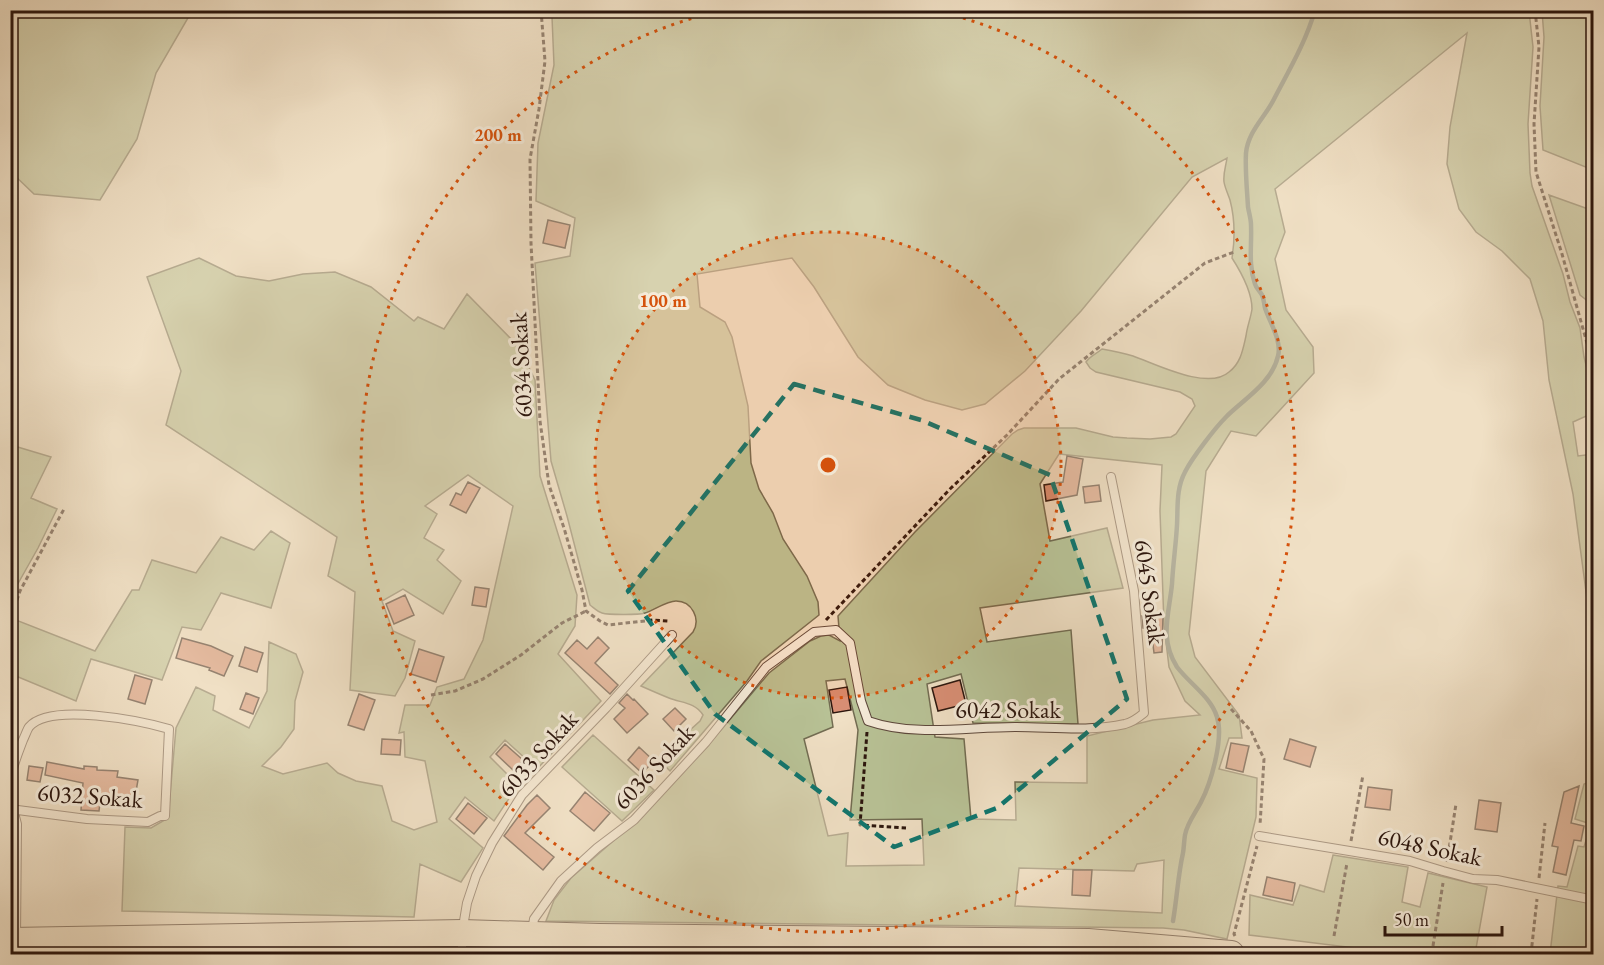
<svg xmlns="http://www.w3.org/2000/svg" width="1604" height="965" viewBox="0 0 1604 965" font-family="'EB Garamond',serif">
<rect width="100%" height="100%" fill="#f0e0c5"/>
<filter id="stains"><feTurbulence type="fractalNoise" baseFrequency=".00333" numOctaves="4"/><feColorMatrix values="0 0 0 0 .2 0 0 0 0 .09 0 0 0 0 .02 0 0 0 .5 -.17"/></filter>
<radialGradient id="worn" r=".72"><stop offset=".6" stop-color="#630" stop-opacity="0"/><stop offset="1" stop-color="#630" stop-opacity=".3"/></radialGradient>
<!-- green -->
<path fill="#b8c296" stroke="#726c52" stroke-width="1.5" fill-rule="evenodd" d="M10,11H192L156,73L137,139L100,200L34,194L11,172Z
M550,11H1529L1533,47L1528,124L1530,173L1532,186L1563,274L1570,302L1580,328L1584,357L1593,392V413L1573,422L1578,456L1593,454V644L1573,494L1549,380L1543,321L1530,279L1502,251L1476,232L1459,209L1447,164L1450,127L1467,33L1275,189L1285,232L1275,259L1286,310L1313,347L1314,373L1256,436L1231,431L1206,471L1189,634L1195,657L1239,715L1242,738H1229L1219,769L1257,778L1256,817L1227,939L1184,930L1163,928L546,921L554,900L571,878L644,814L721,730L769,673L810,641L821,636L829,635L840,641L838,616L915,532L1012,434L1018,430L1024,428H1076L1113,437L1127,438L1150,439L1171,437L1176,434L1195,406L1192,399L1180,392L1096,372L1090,368L1086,362C1090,356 1096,354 1102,349C1113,351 1123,353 1133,356C1156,364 1208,391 1229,372C1241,363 1243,349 1246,336C1247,327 1251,317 1252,309C1252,291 1241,272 1232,258C1235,239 1235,219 1230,200C1228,194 1225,188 1224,182C1223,173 1226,166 1227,158L1192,177L1081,311L1025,371L985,404L962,410L925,400L888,385L858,357L814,287L792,258L697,274L700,307L725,322L732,337L748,406L751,463L759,489L773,513L783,539L807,576L818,602L819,615L761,661L747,681L670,771L658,759L700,721L703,715C695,702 681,703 669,698C659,694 650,690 641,686L693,632C701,619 692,601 676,601C667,601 654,610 645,613C639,615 608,615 602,613C598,612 594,608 590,605L567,516L551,461L535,263L570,256L575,218L536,201L538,143L554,65L552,17ZM1059,454L1162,465L1160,511L1164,625L1169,667L1185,701L1200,715L1153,720L1087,736V783L1015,782L1016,820L971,819L964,739L935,737L927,684L961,674L973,723L1078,724L1071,630L987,642L980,608L1123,588L1107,528L1050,541L1040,484ZM845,679L858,730L850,820L922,819L924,865L846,866L848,833L828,836L804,739L833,727L826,681ZM1164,860L1162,913L1015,906L1019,868L1134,871L1137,864Z
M1542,11H1593V170L1543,150L1540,106L1544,37Z
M1549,195L1591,210L1593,203V305L1580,295Z
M199,258L236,276L269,281L303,274L335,272L371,287L414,321L418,317L444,329L467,294L519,347L535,380L540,476L577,595L575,626L558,654L601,701L537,769L505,740L490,757L518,785L494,821L465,797L449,819L483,848L461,882L420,864L414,917L122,911L125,827L151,828L168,818L176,728L196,687L215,696L213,710L249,728L267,691L269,642L296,654L303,672L295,701L294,729L281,747L262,766L283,774L327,763L338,773L356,781L382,786L392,821L414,830L437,822L425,761L405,757L404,732L399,733L405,705H430L437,687L464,679L483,640L513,506L468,475L425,506L437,514L424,538L444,550L437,560L461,581L443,614L403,589L382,601L393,631L415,641L405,678L395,696L350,690L355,592L328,576L337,537L166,425L181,371L147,277Z
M11,445L51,457L31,498L57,509L38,548L11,596Z
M271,531L290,543L271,608L221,593L201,630L182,627L162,680L91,659L76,701L11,674V618L95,651L132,590H139L152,560L196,573L221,537L254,550Z
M593,735L654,790L622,821L562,767Z
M1593,781V954H1550L1558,886L1567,887L1578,846L1584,847L1591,824L1575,819L1584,784Z
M1333,855L1408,867L1402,902L1420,907L1428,873L1487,887L1475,954H1404L1249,935L1250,895L1293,905L1300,885L1324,892Z"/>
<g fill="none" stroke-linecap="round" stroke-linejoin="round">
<!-- stream -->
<path stroke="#6f7b6f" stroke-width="4.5" d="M1173,921C1177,898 1178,875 1183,853C1184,847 1184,841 1185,835C1187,823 1196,812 1201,802C1211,783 1224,738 1217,717C1211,697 1190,684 1177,667C1159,638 1169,615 1172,584C1173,564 1176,544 1177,525C1178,506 1176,489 1185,472C1192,458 1215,428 1226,417C1244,399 1272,383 1278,356C1282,341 1270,323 1265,308C1264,304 1264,299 1262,295C1260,291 1256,288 1255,284C1248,264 1252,245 1251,225C1251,219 1249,213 1248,207C1247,189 1245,170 1246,153C1248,132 1264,118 1273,101C1288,72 1306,42 1315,10"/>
</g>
<!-- building -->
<path fill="#d88e74" stroke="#2c160e" stroke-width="1.5" d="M548,220L570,225L565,248L543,243Z
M1067,456L1083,459L1077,495L1046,501L1044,485L1063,482Z
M468,482L480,488L466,513L450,505L456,493L461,495Z
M1099,485L1101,501L1085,503L1083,487Z
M475,587L489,589L486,607L472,605Z
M405,595L414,615L394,624L386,604Z
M1163,615L1162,652L1154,653L1151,628H1143L1142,616Z
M598,637L609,648L595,663L618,685L610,694L565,653L577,640L587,649Z
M182,638L211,646L233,656L224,676L209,670L210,668L176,658Z
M245,647L263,653L257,672L239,666Z
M419,649L444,657L436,682L411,674Z
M135,675L152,680L145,704L128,699Z
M960,680L966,704L938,711L932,688Z
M847,687L851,710L833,713L829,690Z
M246,693L259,698L253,714L240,709Z
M359,694L375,700L364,730L348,725Z
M627,694L633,700L634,699L648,714L627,733L614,719L625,708L619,703Z
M675,708L686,719L674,731L663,719Z
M382,739L401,740L400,755L381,754Z
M1290,739L1316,747L1310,767L1284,759Z
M1231,743L1249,746L1243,772L1226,768Z
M505,744L523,760L514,771L496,754Z
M639,747L654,761L642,773L628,760Z
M47,762L84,769V766L97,767V770L118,771L117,777L138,780L134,803L115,800V804L100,803L99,811L81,810L83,783L45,775Z
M29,766L43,768L40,782L27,780Z
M1579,786L1571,823L1584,826L1581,841L1574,840L1566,875L1553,872L1558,847L1552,846L1564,792Z
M1368,787L1392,790L1390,810L1365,807Z
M585,792L610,813L594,831L570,811Z
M537,795L550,808L525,833L554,857L543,870L504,836L527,805Z
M1479,800L1501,803L1497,832L1475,829Z
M468,803L487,818L474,834L456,819Z
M1073,870H1092L1090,896L1072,895Z
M1267,877L1295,883L1292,901L1263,895Z"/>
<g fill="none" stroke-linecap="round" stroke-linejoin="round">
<defs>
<path id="service" d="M10,780C13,765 18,753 23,740C25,736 27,730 29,727C50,702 141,721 169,729L165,816H160L148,822L87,819L10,809
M10,798L17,824L16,937
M1259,836L1410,861L1443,871L1473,879L1497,880L1594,900
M532,931L534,919L561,881L597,848L634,820L706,742L766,667L814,632L836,630L850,643L861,701L868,721C914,737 967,727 1015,727C1052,727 1089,732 1125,724C1133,722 1138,718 1144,713L1134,591L1111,477
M462,954V933L467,903L476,876L492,843L522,795L606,708L672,635"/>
<path id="primary" d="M10,941L462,933L600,937L1088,942L1231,954"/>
</defs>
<!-- service casing -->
<use href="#service" stroke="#5d483c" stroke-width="10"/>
<!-- primary casing -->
<use href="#primary" stroke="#2c160e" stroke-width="28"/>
<!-- path -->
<path stroke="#2c160e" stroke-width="3" stroke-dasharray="4.5 3" stroke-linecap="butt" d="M541,10L545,61L539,109L530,159L531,243L540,421L549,485L564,528L582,590L586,611L600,621L608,625L653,620L668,621L669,623
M1535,10L1539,47L1534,124L1536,172L1562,254L1594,368
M826,620L950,489L1007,435L1059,379L1205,263L1234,252
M10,637L12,615L20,591L64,509
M431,695L455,691L483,679L521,655L562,623L586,611
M1231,709L1251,731L1264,759L1260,825
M867,732L860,825L906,828
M1351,841L1363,775
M1447,862L1456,804
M1539,878L1545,823
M1235,936L1234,934L1257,846
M1334,936L1347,863
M1433,946L1443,883
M1531,954L1537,899"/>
<!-- service -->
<use href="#service" stroke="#f5ebd9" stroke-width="8"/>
<!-- primary -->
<use href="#primary" stroke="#f0e0c5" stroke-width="26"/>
</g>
<!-- marked area -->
<path d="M0 0H1604V965H0ZM794,384L921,420L1050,475L1127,699L997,808L894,847L715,714L628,591Z" fill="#f0e0c5" fill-opacity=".55" fill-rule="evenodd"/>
<path fill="none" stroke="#0f766e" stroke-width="4.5" stroke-dasharray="12 8" stroke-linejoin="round" d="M794,384L921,420L1050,475L1127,699L997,808L894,847L715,714L628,591Z"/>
<!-- distance rings -->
<circle cx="828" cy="465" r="233" fill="#d5520c" fill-opacity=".12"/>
<g fill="none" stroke="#d5520c" stroke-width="3" stroke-dasharray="3 6">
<circle cx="828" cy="465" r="233"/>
<path d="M937 11A467 467 0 1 1 719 11"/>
</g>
<g text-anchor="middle" stroke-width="6" stroke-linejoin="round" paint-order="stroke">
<!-- street labels -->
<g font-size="24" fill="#2c160e" stroke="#f5ebd9">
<text transform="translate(521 365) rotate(-93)" y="8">6034 Sokak</text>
<text transform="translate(1150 592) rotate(82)" y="8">6045 Sokak</text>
<text x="1008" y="718">6042 Sokak</text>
<text transform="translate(538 754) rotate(-48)" y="8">6033 Sokak</text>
<text transform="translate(654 767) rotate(-47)" y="8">6036 Sokak</text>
<text transform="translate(90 796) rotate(4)" y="8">6032 Sokak</text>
<text transform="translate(1430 847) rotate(12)" y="8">6048 Sokak</text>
</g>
</g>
<circle cx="828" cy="465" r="9" fill="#d5520c" stroke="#f5ebd9" stroke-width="3"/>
<g font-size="18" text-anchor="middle" font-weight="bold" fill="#d5520c" stroke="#f5ebd9" stroke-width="6" stroke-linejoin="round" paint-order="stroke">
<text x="498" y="141">200 m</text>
<text x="663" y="307">100 m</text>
</g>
<!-- margin -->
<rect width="1604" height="965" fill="none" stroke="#f0e0c5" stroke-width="36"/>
<rect x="12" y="12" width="1580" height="941" fill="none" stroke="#2c160e" stroke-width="3"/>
<rect x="18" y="18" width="1568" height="929" fill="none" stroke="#2c160e" stroke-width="1.5"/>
<!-- scale -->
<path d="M1385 926v9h117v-9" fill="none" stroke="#2c160e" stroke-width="3"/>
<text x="1394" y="926" font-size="18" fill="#2c160e" stroke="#f5ebd9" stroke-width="4.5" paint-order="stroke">50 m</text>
<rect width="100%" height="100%" filter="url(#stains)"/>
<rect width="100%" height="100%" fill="url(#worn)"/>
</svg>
